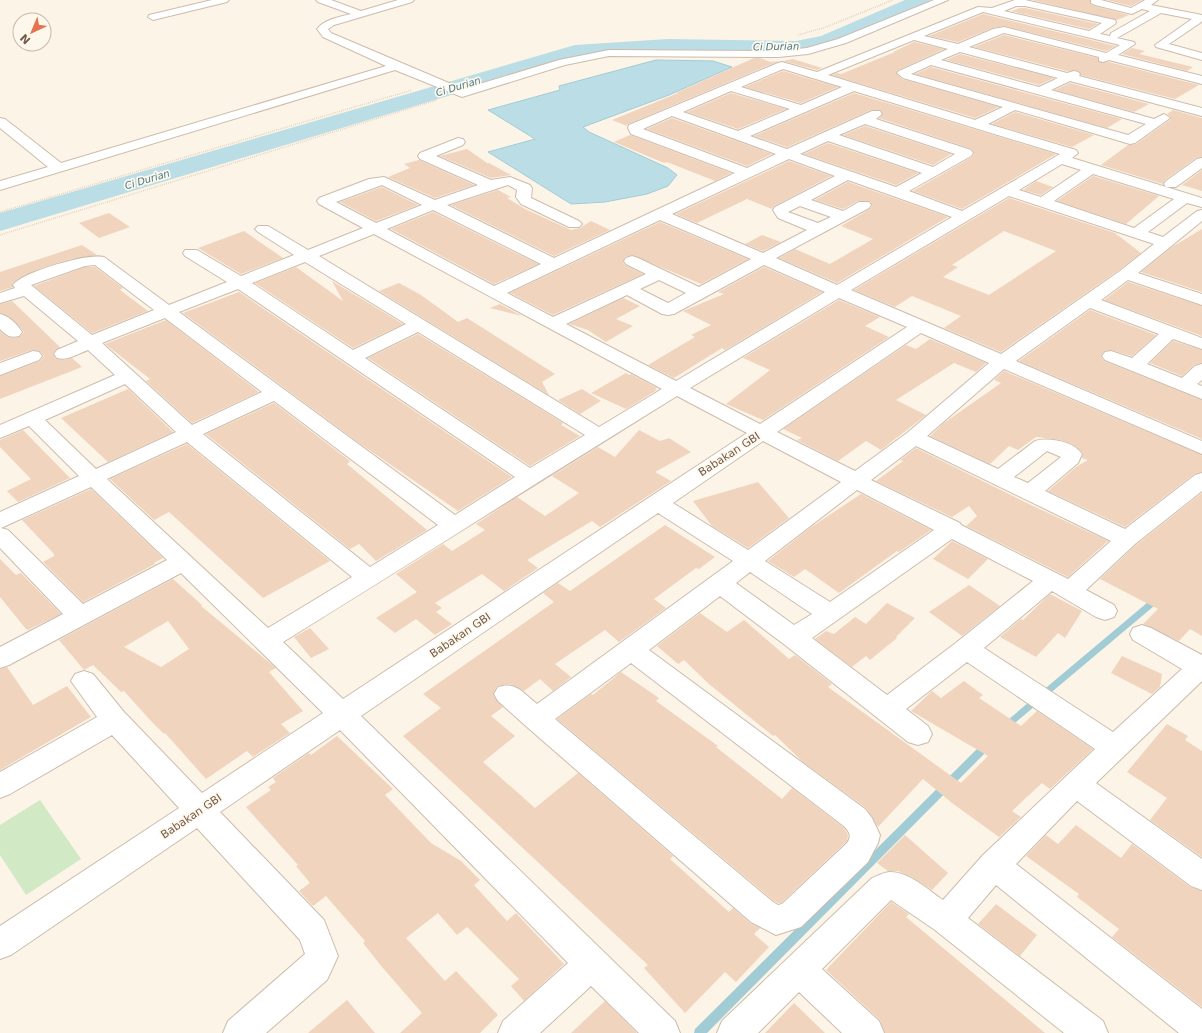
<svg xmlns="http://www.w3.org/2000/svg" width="1202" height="1033" viewBox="0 0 1202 1033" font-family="'DejaVu Sans',sans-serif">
<rect width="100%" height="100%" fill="#fcf4e6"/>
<!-- green -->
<path fill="#d2e9c5" d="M40,800L81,859L26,895L0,855V825Z"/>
<!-- water -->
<path fill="#bbdde5" stroke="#a1ccd6" d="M656,60L713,61L732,67L669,95L583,127L589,132L668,168L677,175L668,186L647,194L605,202L571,204L488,152L535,139L488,110L560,90L559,86Z"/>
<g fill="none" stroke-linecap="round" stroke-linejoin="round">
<!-- stream -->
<path fill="#a1ccd6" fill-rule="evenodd" d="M1157,596L1160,597L1161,599L1160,601L1009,728L1006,729L1003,728L1002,726L1003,724L1154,597Z
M986,742L989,743L990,746L989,749L707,1033H694L695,1029L983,743Z"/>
<!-- river -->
<path fill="#bbdde5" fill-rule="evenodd" d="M905,0H930L928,4L834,45L796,53L668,51L584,55L0,231V213L575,45L668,39L796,41L821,36Z"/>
</g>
<!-- building -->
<path fill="#f0d4be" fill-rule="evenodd" d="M1032,0H1090V4L1094,6L1129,15L1117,20Z
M1107,0H1142L1131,6Z
M1020,8H1025L1098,24L1089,29L1011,11Z
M983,14L1116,46L1106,51L1004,26L992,28L958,42L929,36Z
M1004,35L1098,58L1099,62H1109L1199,85L1175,99L1081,75L1078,71H1067L974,47Z
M914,42L944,49L898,70L896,73L902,79L999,107L975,118L832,75L837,73L841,74L895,52H893Z
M1132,48L1145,51L1139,54L1193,67L1187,71L1122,54Z
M960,54L1054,78L1039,85L946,60Z
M754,58H760L770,62L779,61L628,124L627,126L612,120L678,93H676Z
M793,59L822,68L817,70L783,61Z
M931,67L1122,119L1107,128L915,74Z
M783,71L838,87L801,103L745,87Z
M1070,83L1149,104L1134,112L1055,90Z
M731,93L786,109L738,129L687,112Z
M854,93L1056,154L962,209L913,191L972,157L974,154L972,149L879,118L883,114L880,110H871L787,147L754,136Z
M1173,110L1202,118V157L1196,158L1165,180L1163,184L1101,165L1128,145L1136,144L1171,119V117L1167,114Z
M1015,112L1094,135L1072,147L992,124Z
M672,118L772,154L747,166L647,129Z
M865,126L951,154L933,165L843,135Z
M630,135L731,173L715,181L667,162L664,163L614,142Z
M828,143L918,173L896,185L804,154Z
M467,149L487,163H489L511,175L491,178L440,156Z
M419,160L474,185L435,198L388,177L410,168L404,164Z
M789,161L831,176L774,206L772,209L747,199L697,223L676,214Z
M1202,170V191L1182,185Z
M1093,176L1159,196L1126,224L1057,201Z
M1036,181L1053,187L1041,195L1023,190Z
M848,182L948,217L837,283L779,258L795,249L830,264L873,239L841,226L870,209L872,206L870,201H858L843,209L815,200Z
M382,187L418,205L376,221L340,202Z
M498,190L511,197L507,198L525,209L571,230L580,228L591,221L610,230L554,256L451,205Z
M1009,198L1115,233L1141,253L1119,270L1001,352L944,328L961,316L912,296L895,307L854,290ZM1004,231L1056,251L989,295L943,277L958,267L952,265Z
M433,212L538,264L494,284L391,229Z
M109,213L130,227L99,238L79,223Z
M660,222L748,259L701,284L632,255L625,257L623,262L625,265L643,274L553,315L510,293Z
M1202,229V292L1141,272L1172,247Z
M244,231L283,258L241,274L198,248Z
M762,235L781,242L763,251L745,244Z
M82,245L97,255L70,259L41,268L18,279L12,284L13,287L0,291V272Z
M85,267H95L123,288L120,290L148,311L92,333L34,286Z
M296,267L343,301L332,281L403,324L353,348L255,283Z
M764,267L822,292L725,350L722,348L674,378L648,365L695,337L691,335L711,325L683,311L724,294L718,292Z
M1128,282L1202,306V336L1104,300Z
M399,283L421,295L458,322L467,318L555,374L542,382L549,395L379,291Z
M239,292L512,477L458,511L362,445L183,313Z
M623,298L640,306L616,319L633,326L606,342L588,330L569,324Z
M839,300L880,317L865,326L889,337L763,420L726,404L770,370L743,358Z
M12,301L60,347L53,353L56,359L65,360L72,358L82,367L0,399V376L40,361L44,356L39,351L32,350L0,361V331L6,336L13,338L19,337L24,332L13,320L0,313V304Z
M500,304L522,316L490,308Z
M1090,310L1156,335L1132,356L1111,350L1104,351L1101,357L1104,361L1202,400V439L1019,361Z
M166,320L259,392L192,423L146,381L150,379L105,344Z
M418,334L563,423L561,425L580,436L530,466L368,358Z
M930,339L986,363L976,372L954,363L896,400L926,415L881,450L866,441L838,461L797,440L802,438L783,429L906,345L916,349Z
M1173,341L1202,350V363L1194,365L1182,376L1150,363Z
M1004,371L1202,455V472L1194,474L1125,527L1048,491L1076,467L1088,460L1082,458L1083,453L1073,445L1061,440L1036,437L1018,450L1009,446L990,464L930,436L944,423L1001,383L994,380Z
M626,373L629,375L631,374L657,388L655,389L657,390L626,409L591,393Z
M128,389L173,432L108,462L61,418Z
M582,389L601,401L580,414L558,400Z
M274,403L350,461L347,464L427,530L376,561L359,544L350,549L206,434Z
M23,430L70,478L18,502L7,491L31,479L0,447V440Z
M639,430L660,441L669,438L691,452L655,472L671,481L600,527L592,521L527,560L538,568L504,591L482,574L435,603L442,608L436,612L452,624L435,635L416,619L395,633L376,618L417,592L396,574L443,544L452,551L485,530L476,524L517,497L545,516L579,493L552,476L598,447L615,457Z
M187,444L330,561L263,598L169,512L154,520L110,479Z
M916,448L1029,504L1108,541L1068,577L966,526L977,516L969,506L952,517L876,481L903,461L900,460Z
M758,482L789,518L748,548L712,526L693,501Z
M91,489L163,558L154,563L155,564L83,602L43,562L54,556V554L22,520Z
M1202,493V636L1190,629L1179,641L1143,624L1158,609L1100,579L1136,545Z
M861,494L931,530L899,552L897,551L839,593L805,569L794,577L768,561L810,528Z
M665,525L715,557L699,569L696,568L654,599L666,608L619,642L605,630L555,664L571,677L553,691L540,679L524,691L510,684L497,686L493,695L503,707L491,716L515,736L483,762L535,808L578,773L673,856L670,859L729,912L733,908L750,923L760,928L754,934L769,947L736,982L725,972L685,1013L644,968L648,965L403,736L441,708L423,694L554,602L543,593L558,583L570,591Z
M952,541L988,559L968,579L933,559Z
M0,559L16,575L21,573L61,614L28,630L26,629L0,597Z
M173,579L202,605L201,606L276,668L269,672L303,711L281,724L290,733L253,757L247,751L206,779L165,733L164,734L150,720L124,691L121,692L93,665L84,670L59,640ZM168,621L189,649L161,667L124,647Z
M969,585L1000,606L962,636L929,612Z
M1050,594L1082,611L1065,638L1058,633L1036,657L1000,637L1021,619L1023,620Z
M887,603L915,618L896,637L897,638L870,660L866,656L852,667L815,639L826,631L834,634L855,617L866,624Z
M700,613L727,632L744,620L789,659L795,655L832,684L828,687L961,783L988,756L911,711L932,691L941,698L964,681L983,695L979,698L1021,726L1037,711L1093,749L1050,789L1042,783L1012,811L1021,817L999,837L952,803L923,779L878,827L866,808L803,762L775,735L773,736L709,684L684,660L678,664L657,646Z
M310,628L329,649L311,658L294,637Z
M1122,656L1162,674L1160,687L1152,694L1111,673Z
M7,667L33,705L67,686L91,717L0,770V669Z
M621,672L659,698L656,701L718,746L716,747L782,799L792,788L844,828L848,835L847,841L781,903H778L774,901L557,719L591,694L593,695Z
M1167,724L1188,736L1185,740L1202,751V857L1150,820L1167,798L1127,772Z
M337,736L393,789L385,795L431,843L461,861L480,880L474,885L507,921L516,913L564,964L524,1001L511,986L519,979L467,927L457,935L438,913L406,938L445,981L456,971L498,1015L480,1033H400L422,1013L382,967L363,943L365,941L326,896L313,906L299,891L310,883L296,866L298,865L246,807L271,790L268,787L276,782L273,778L309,753L311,755Z
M1076,825L1121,858L1132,844L1190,887L1202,891V1007L1112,937L1119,929L1077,897L1079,894L1026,856L1046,835L1058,844Z
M905,835L948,873L932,890L912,877L898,871H888L877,863Z
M891,902L909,914L906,917L1045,1033H885L880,1020L826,970Z
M996,904L1037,935L1020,956L978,924Z
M347,1000L375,1033H308Z
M605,1001L637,1033H571Z
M794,1003L825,1033H765Z"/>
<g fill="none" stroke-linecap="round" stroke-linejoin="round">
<defs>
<path id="minor" d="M212,0H229L227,2L153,20L148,17L149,15Z
M316,0H331L361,11L398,0H414L412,2L334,25L328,29L331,33L463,89L559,60L609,50L778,51L807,48L838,39L934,0H948L846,43L808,54L778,57L609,56L565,65L462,97L395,70L0,190V181L48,167L0,128V118L5,119L61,163L386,66L323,37L317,29C325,19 339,17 351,14L318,2Z
M1015,0H1025L1115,20L1116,22L1115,24L1100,34L1110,36L1111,33L1150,11L1142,9L1132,14L1095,5L1091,3V0H1101L1131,8L1145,0H1158L1151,5L1202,15V21L1200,23L1169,44L1202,53V60L1156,47L1155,45L1192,19L1161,13L1117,38L1134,42L1135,44L1118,55L1202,76V84L1109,60L1103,62L1099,61V57L1004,33L969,47L1067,73L1074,71L1078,72L1080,74L1079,76L1202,108V116L1070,81L1051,90L1154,119L1164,114L1170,118L1135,143L1130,144L1015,110L988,124L1076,150L1078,153L1072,158L1202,198V207L1187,203L1148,232L1163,237L1197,211L1202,210V221L1138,273L1202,294V305L1128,280L1101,300L1202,338V349L1173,339L1147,364L1182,378L1195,366L1202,364V380L1197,384L1202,386V399L1105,360L1102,356L1105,352L1111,351L1132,358L1159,334L1090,308L1016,361L1202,441V454L1004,369L927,436L998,469L1035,441C1049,437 1073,441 1082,454L1078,463L1045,491L1125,529L1195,475L1202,473V491L1135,544L1086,590L1114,605L1117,611L1114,617L1105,620L1096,617L1052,591L984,648L1113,732L1182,669L1133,640L1130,634L1133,628L1142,625L1151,628L1202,655V681L1096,783L1202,859V890L1191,886L1077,801L1016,864L1202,1009V1033H1179L996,885L968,918L1103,1021L1108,1033H1064L935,930L891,900L822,969L879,1021L884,1033H842L799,992L758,1033H717L722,1021L872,878C877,876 885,872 890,872C910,872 928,890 943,900L983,855L1095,749L967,662L906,709L928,726L932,734L928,742L918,745L908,742L785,645L720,596L649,650L865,809L872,818L880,835L878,843L868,862L801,927L776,935L751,922L527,727L498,701L494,694L498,687C516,681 523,693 537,704L733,561L658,513L361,716L675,1021L680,1033H639L591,986L540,1033H498L503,1021L568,963L340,730L220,812L324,920L338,956L327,980L266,1033H223L228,1021L305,954L300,940L197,828L11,955L0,959V926L179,808L112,735L10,794L0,798V772L97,717L71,681L75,674L84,671L93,674L124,712L202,793L323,713L181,573L9,665L0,668V647L63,614L0,548V512L79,476L29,426L0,438V425L115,375L88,350C77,354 68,361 57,358L54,354L57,350L78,341L24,296L0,303V293L15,288L13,285C22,272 87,253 104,257L169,305L227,282L185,256L183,253L185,250H197L241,276L294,255L258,232L255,229L258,226H268L308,250L363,228L319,204L317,201L319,198L369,179L384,177L435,200L478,185L420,159L418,156L420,153L458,138L463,139L465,142L463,145L436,156L491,180L510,177L530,185L532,188L531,198L579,221L582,224L579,227H569L521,204L516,197L517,190L508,185L447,205L554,258L735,173L631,134L628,128L629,125L778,63L782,62L817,72L978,7L992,8ZM1016,6H1025L1102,23L1089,31L1004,11ZM983,12L1120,45L1106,53L1004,27L993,29L958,44L924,36ZM914,40L948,49L899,71L897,73L903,78L1003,107L975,120L828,75ZM960,52L1058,78L1039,87L941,60ZM931,65L1146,124L1128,135L911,74ZM783,69L842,87L801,105L741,87ZM731,91L790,109L738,131L683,112ZM854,91L1060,154L962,211L909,191L971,156L973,153L971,150L876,119L882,114L880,111H872L787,149L750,136ZM672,116L776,154L747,168L643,129ZM865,124L955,154L933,167L839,135ZM828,141L922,173L896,187L800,154ZM789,159L835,176L775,207L773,210L778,218L807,230L763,253L672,214ZM1062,164L1081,170L1041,197L1019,190ZM1093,174L1174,199L1134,228L1054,201ZM848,180L952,217L837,285L776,258L869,208L871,205L869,202H859L843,211L811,200ZM382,185L422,205L376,223L336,202ZM1009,196L1154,244L1120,271L1001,354L851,290ZM800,206L831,217L818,223L788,212ZM433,210L541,264L494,286L387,229ZM660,220L751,259L699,287L638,258L632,256L626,258L624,261L626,264L646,274L553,317L507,293ZM374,234L662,389L599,427L319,256ZM305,262L406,324L353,350L252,283ZM95,265L154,310L92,335L31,285L85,266ZM764,265L825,292L676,381L566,324L627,295L662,314L668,315L674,314ZM659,280L686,293L668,303L640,289ZM238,289L515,477L455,515L179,312ZM839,298L907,327L760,424L690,388ZM165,318L262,392L192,425L102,343ZM418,332L585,435L530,468L365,358ZM921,333L989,363L907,433L855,471L777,432ZM125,384L176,432L96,469L45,420ZM677,396L747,433L343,699L283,642C415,561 545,477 677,396ZM274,401L438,525L370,567L203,434ZM763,441L841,482L748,550L673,503ZM187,442L352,577L268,628L107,479ZM916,446L1111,541L1068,579L961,525L960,523L871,480ZM1047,451L1061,457L1028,483L1014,477ZM91,487L167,560L83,604L8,530L1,528ZM857,490L934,530L830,602L765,561ZM952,539L1033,581L957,642L887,695L812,638ZM750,572L812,614L794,625L736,583ZM631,663L845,827C850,833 852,837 846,844L782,904L778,905L773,902L555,719Z
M1202,158V168L1176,187H1166L1164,184L1166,181L1197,159Z
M0,314C9,316 17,324 22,332L19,336C10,338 7,336 0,329Z
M33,351L39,352L42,356L39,360L0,375V363Z"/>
</defs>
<!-- minor casing -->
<use href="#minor" stroke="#cdbcac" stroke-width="2"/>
<!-- path -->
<path stroke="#d5b8a1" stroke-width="1.5" stroke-dasharray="0.5 1.5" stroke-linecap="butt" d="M798,35L826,27L893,0
M0,212L412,90
M0,235L437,100"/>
<!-- minor -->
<use href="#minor" fill="#fff" fill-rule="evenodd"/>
</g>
<g text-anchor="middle" stroke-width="3.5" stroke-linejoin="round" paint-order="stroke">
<!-- far-water labels -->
<g font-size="10" font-style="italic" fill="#467a87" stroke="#fef8ec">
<text transform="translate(776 46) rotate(-1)" y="4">Ci Durian</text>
<text transform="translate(458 86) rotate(-17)" y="4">Ci Durian</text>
<text transform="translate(147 179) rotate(-17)" y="4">Ci Durian</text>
</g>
<!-- street labels -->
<g font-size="11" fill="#745c4b" stroke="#fef8ec">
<text transform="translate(729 454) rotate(-33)" y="4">Babakan GBI</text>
<text transform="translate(460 635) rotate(-34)" y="4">Babakan GBI</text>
<text transform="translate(191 816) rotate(-34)" y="4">Babakan GBI</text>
</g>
</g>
<!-- north arrow -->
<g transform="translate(32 32) rotate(224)"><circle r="19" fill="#fef8ec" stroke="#c7baac"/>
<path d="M0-3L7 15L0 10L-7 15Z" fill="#e2754f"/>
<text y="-6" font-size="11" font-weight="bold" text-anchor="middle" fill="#745c4b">N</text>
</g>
</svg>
